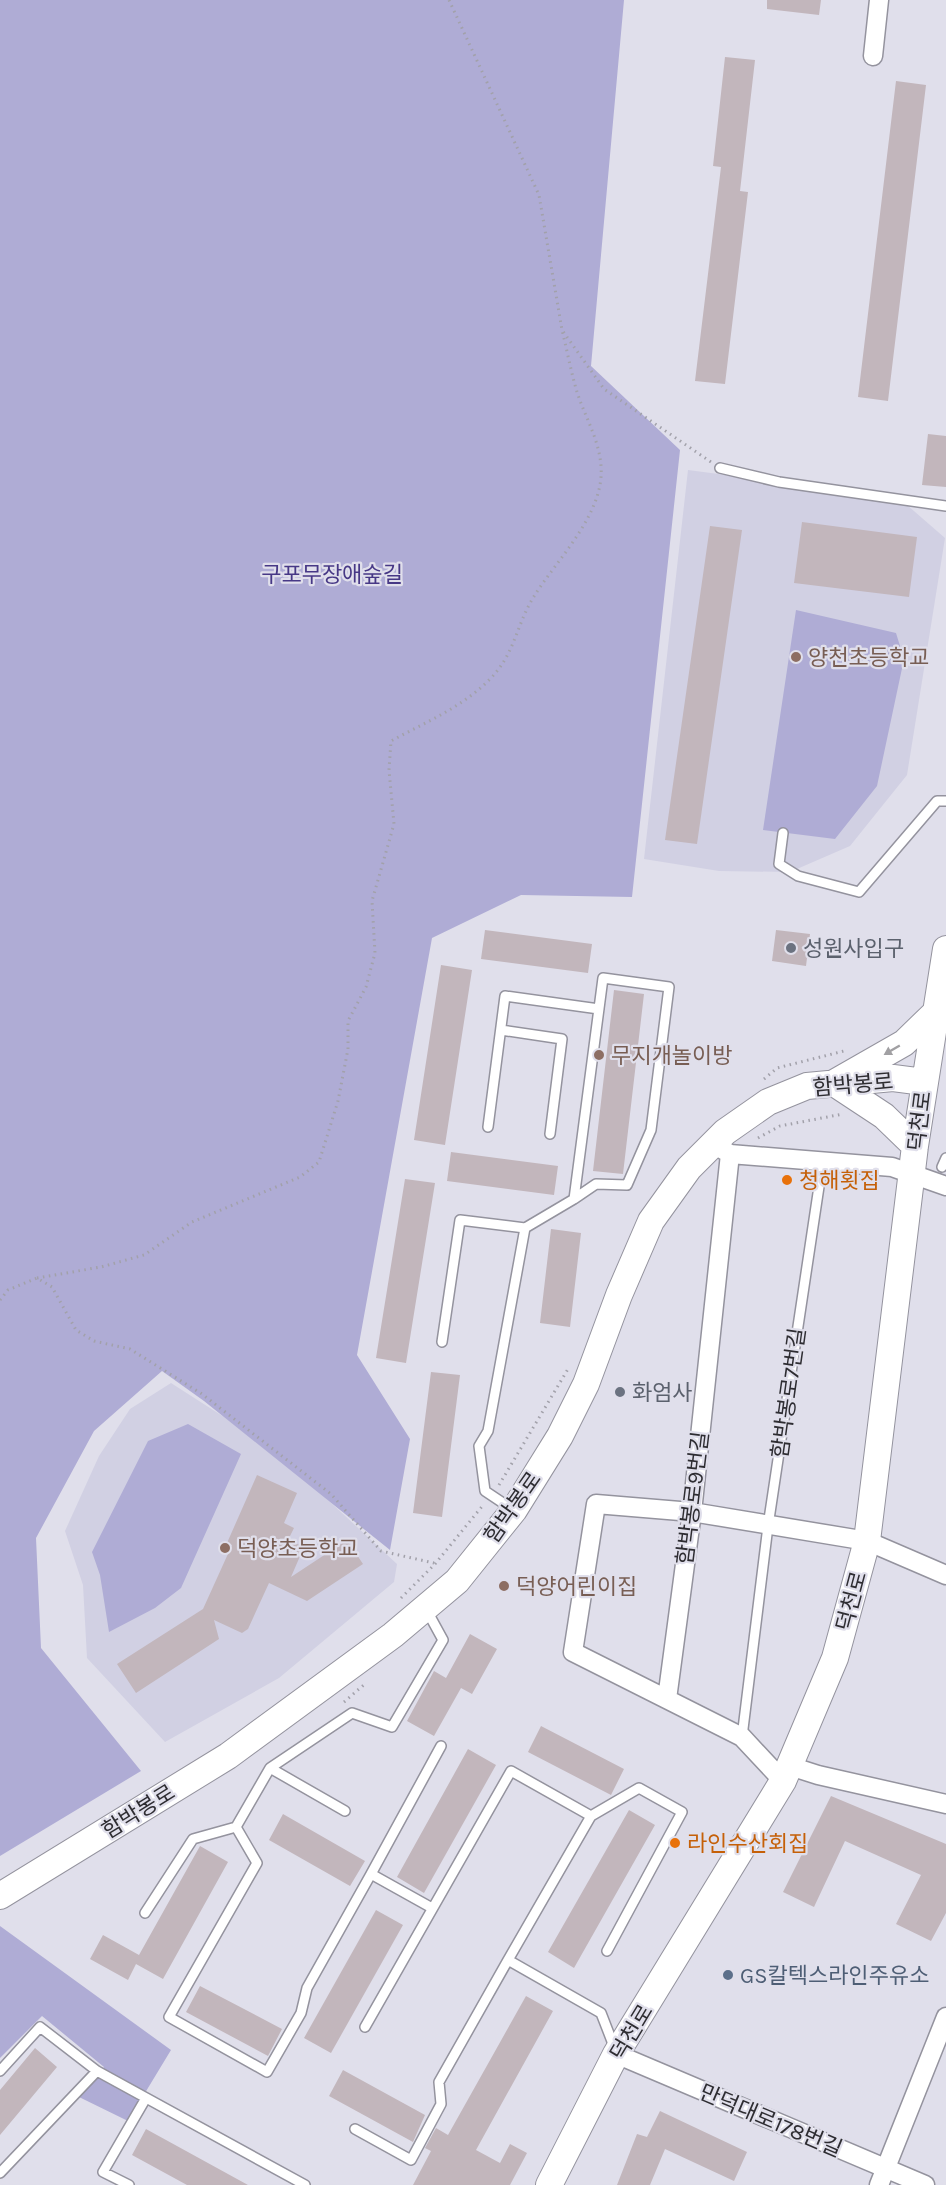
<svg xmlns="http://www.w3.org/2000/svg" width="946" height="2185" viewBox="0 0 946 2185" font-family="Karla,'Noto Sans KR',sans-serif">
<rect width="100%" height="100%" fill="#e0dfeb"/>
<!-- built -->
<path fill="#d1d0e3" d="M688,470L899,498L945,538L907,775L850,846L790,872L719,871L644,859Z
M171,1383L224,1417L315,1488L397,1564L394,1582L279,1678L165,1742L87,1658L83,1585L65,1531L99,1456L130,1409Z"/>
<!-- green -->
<path fill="#afacd5" d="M0,0H624L591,366L680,450L632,897L521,895L432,938L357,1355L410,1439L390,1550L204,1401L162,1371L94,1431L36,1538L41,1648L141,1771L0,1856Z
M796,610L896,633L904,659L877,786L835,839L763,830Z
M188,1424L241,1454L181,1588L155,1608L109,1632L100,1575L92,1552L148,1441Z
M0,1926L171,2050L128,2121L79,2097L104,2067L42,2016L0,2058Z"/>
<!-- building -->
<path fill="#c2b6bc" d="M767,0H821L819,15L767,9Z
M725,57L755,60L740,191L748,192L725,384L695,381L721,167L713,166Z
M896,81L926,85L888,401L858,397Z
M928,434L946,436V487L922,485Z
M802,522L917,537L909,597L794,583Z
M710,526L742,530L697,844L665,840Z
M485,930L592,944L588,973L481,959Z
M776,930L810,934L806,966L772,961Z
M441,965L472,970L445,1145L414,1140Z
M614,990L644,994L623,1174L593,1171Z
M451,1152L558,1166L554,1195L447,1181Z
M405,1179L435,1183L406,1363L376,1358Z
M551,1229L581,1233L570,1327L540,1323Z
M431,1372L460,1375L442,1517L413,1513Z
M257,1475L297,1493L284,1523L294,1528L288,1540L304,1547L291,1577L347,1540L363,1564L307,1601L269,1583L248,1629L242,1633L214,1620L219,1639L136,1693L117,1664L203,1609L232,1545L227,1543Z
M470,1634L497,1649L472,1694L461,1688L434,1736L407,1721L434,1671L446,1678Z
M541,1726L624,1769L611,1795L528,1752Z
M468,1749L496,1765L424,1893L397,1877Z
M831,1796L946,1844V1913L931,1941L896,1924L921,1875L845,1841L814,1907L783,1892Z
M629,1810L655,1825L574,1968L548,1952Z
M283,1814L365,1861L350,1886L269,1840Z
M200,1846L228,1862L163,1979L136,1964L128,1980L90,1959L103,1935L139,1955Z
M376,1910L403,1925L331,2053L304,2038Z
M200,1986L282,2029L268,2056L186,2012Z
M526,1996L553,2011L476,2150L500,2163L510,2144L527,2153L510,2185H413L431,2151L425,2148L436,2128L448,2135Z
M35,2048L57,2067L0,2135V2090Z
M343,2070L425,2115L413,2142L329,2096Z
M660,2111L747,2152L734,2181L665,2149L650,2185H617L637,2134L647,2137Z
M146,2129L248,2185H187L132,2155Z"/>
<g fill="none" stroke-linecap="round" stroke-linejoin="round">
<defs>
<path id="service" d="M720,468L779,482L946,506
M783,833L779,864L798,876L859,892L937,801H946
M501,1030L562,1039L550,1134
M488,1127L505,996L599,1009
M942,1167L946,1158
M442,1342L460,1220L525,1228
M512,1509L485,1491L479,1446L488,1431L525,1228L574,1199L603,978L669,987L651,1130L627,1185L596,1184L574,1199
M742,1737L768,1526L823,1160
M270,1768L352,1713L392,1727L443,1640L426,1609
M345,1811L270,1768L236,1827L257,1863L169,2017L267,2072L301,2013L307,1988L371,1874
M432,1908L371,1874L441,1746
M145,1913L193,1839L236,1827
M508,1960L591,1816L639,1788L682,1812L607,1951
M365,2027L511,1771L591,1816
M0,2071L40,2027L97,2071L305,2185
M355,2129L411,2160L441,2104L439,2082L508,1960L601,2013L615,2049
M0,2173L97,2071
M129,2185L103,2172L146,2098"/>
<path id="minor" d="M873,56L879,0
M720,1148L730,1154L892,1167L946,1186
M667,1699L692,1512L730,1154
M790,1766L818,1775L946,1804
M783,1781L742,1737L573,1652L596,1504L692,1512L867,1541L946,1575
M616,2054L925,2185
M879,2185L946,2017"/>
<path id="secondary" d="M915,1146L884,1116L834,1083L904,1043L936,1012
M0,1896L228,1756L393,1635L457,1581L514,1510L560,1436L586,1384L619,1295L651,1221L689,1168L725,1132L768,1102L807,1086L893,1078L924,1082
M549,2185L616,2054L783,1781L835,1658L867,1541L915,1146L946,949"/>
</defs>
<!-- service casing -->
<use href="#service" stroke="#94939e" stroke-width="12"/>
<!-- minor casing -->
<use href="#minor" stroke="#94939e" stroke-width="21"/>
<!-- secondary casing -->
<use href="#secondary" stroke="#94939e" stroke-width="28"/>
<!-- path -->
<path stroke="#a2a1aa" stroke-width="3" stroke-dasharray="1.5 4.5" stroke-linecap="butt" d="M449,0L539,195L562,330L604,389L711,462
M764,1079L777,1068L844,1051
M758,1138L780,1126L843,1114
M37,1278L101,1267L144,1255L192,1222L300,1177L319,1162L338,1101L348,1049V1021L366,987L375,953L372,901L394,824L389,770L391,741C426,722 463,707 491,678C515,653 516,626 533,598C556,560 605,514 601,466C599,439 585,417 577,392C571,372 567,350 562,330
M0,1300L8,1290L37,1278L52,1287L76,1330L94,1341L130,1349L202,1394L331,1494L381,1551L434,1563
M499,1485L568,1369
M401,1598L435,1564L484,1504
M344,1702L366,1683"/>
<!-- service -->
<use href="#service" stroke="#fff" stroke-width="9"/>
<!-- minor -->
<use href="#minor" stroke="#fff" stroke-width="18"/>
<!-- secondary -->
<use href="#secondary" stroke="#fff" stroke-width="26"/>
</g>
<!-- one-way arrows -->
<defs><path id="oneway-solid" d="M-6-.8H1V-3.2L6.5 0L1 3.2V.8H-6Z" transform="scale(1.5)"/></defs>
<use fill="#a1a0a3" href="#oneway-solid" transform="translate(892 1050) rotate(150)"/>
<!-- markers -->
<g fill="#8d6e63" stroke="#e0dfeb" stroke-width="2">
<circle cx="796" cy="657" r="6"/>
<circle cx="599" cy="1055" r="6"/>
<circle cx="225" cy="1548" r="6"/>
<circle cx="504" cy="1586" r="6"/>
</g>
<g fill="#6b7280" stroke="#e0dfeb" stroke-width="2">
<circle cx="791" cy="948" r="6"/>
<circle cx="620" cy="1392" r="6"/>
</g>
<g fill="#e8710a" stroke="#e0dfeb" stroke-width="2">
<circle cx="787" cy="1180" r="6"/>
<circle cx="675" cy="1843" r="6"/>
</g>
<circle fill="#5c6f8a" stroke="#e0dfeb" stroke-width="2" cx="728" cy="1975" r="6"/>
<g text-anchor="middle" stroke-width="4.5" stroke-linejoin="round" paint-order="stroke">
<!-- park labels -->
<g font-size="22" fill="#473886" stroke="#e0dfeb">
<text x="332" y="582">구포무장애숲길</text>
</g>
<!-- education labels -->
<g font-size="22" fill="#785e54" stroke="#e0dfeb" text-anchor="start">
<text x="808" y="665">양천초등학교</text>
<text x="611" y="1063">무지개놀이방</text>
<text x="237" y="1556">덕양초등학교</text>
<text x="516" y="1594">덕양어린이집</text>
</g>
<!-- worship labels -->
<g font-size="22" fill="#5b616d" stroke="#e0dfeb" text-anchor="start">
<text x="803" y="956">성원사입구</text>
<text x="632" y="1400">화엄사</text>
</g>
<!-- street labels -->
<g font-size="22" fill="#2e2d32" stroke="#e0dfeb">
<text transform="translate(853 1084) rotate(-5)" y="8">함박봉로</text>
<text transform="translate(919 1121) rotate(-83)" y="8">덕천로</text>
<text transform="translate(788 1393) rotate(-82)" y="8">함박봉로7번길</text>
<text transform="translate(692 1498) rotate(-83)" y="8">함박봉로9번길</text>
<text transform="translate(512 1507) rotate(-55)" y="8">함박봉로</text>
<text transform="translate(851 1601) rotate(-75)" y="8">덕천로</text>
<text transform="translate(138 1811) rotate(-32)" y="8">함박봉로</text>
<text transform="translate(631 2032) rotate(-59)" y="8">덕천로</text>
<text transform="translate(771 2120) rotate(23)" y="8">만덕대로178번길</text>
</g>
<!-- food labels -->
<g font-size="22" fill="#c56008" stroke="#e0dfeb" text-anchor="start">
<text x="799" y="1188">청해횟집</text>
<text x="687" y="1851">라인수산회집</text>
</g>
<!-- service labels -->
<g font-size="22" fill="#4e5e75" stroke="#e0dfeb" text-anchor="start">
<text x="740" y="1983">GS칼텍스라인주유소</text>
</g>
</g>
</svg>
